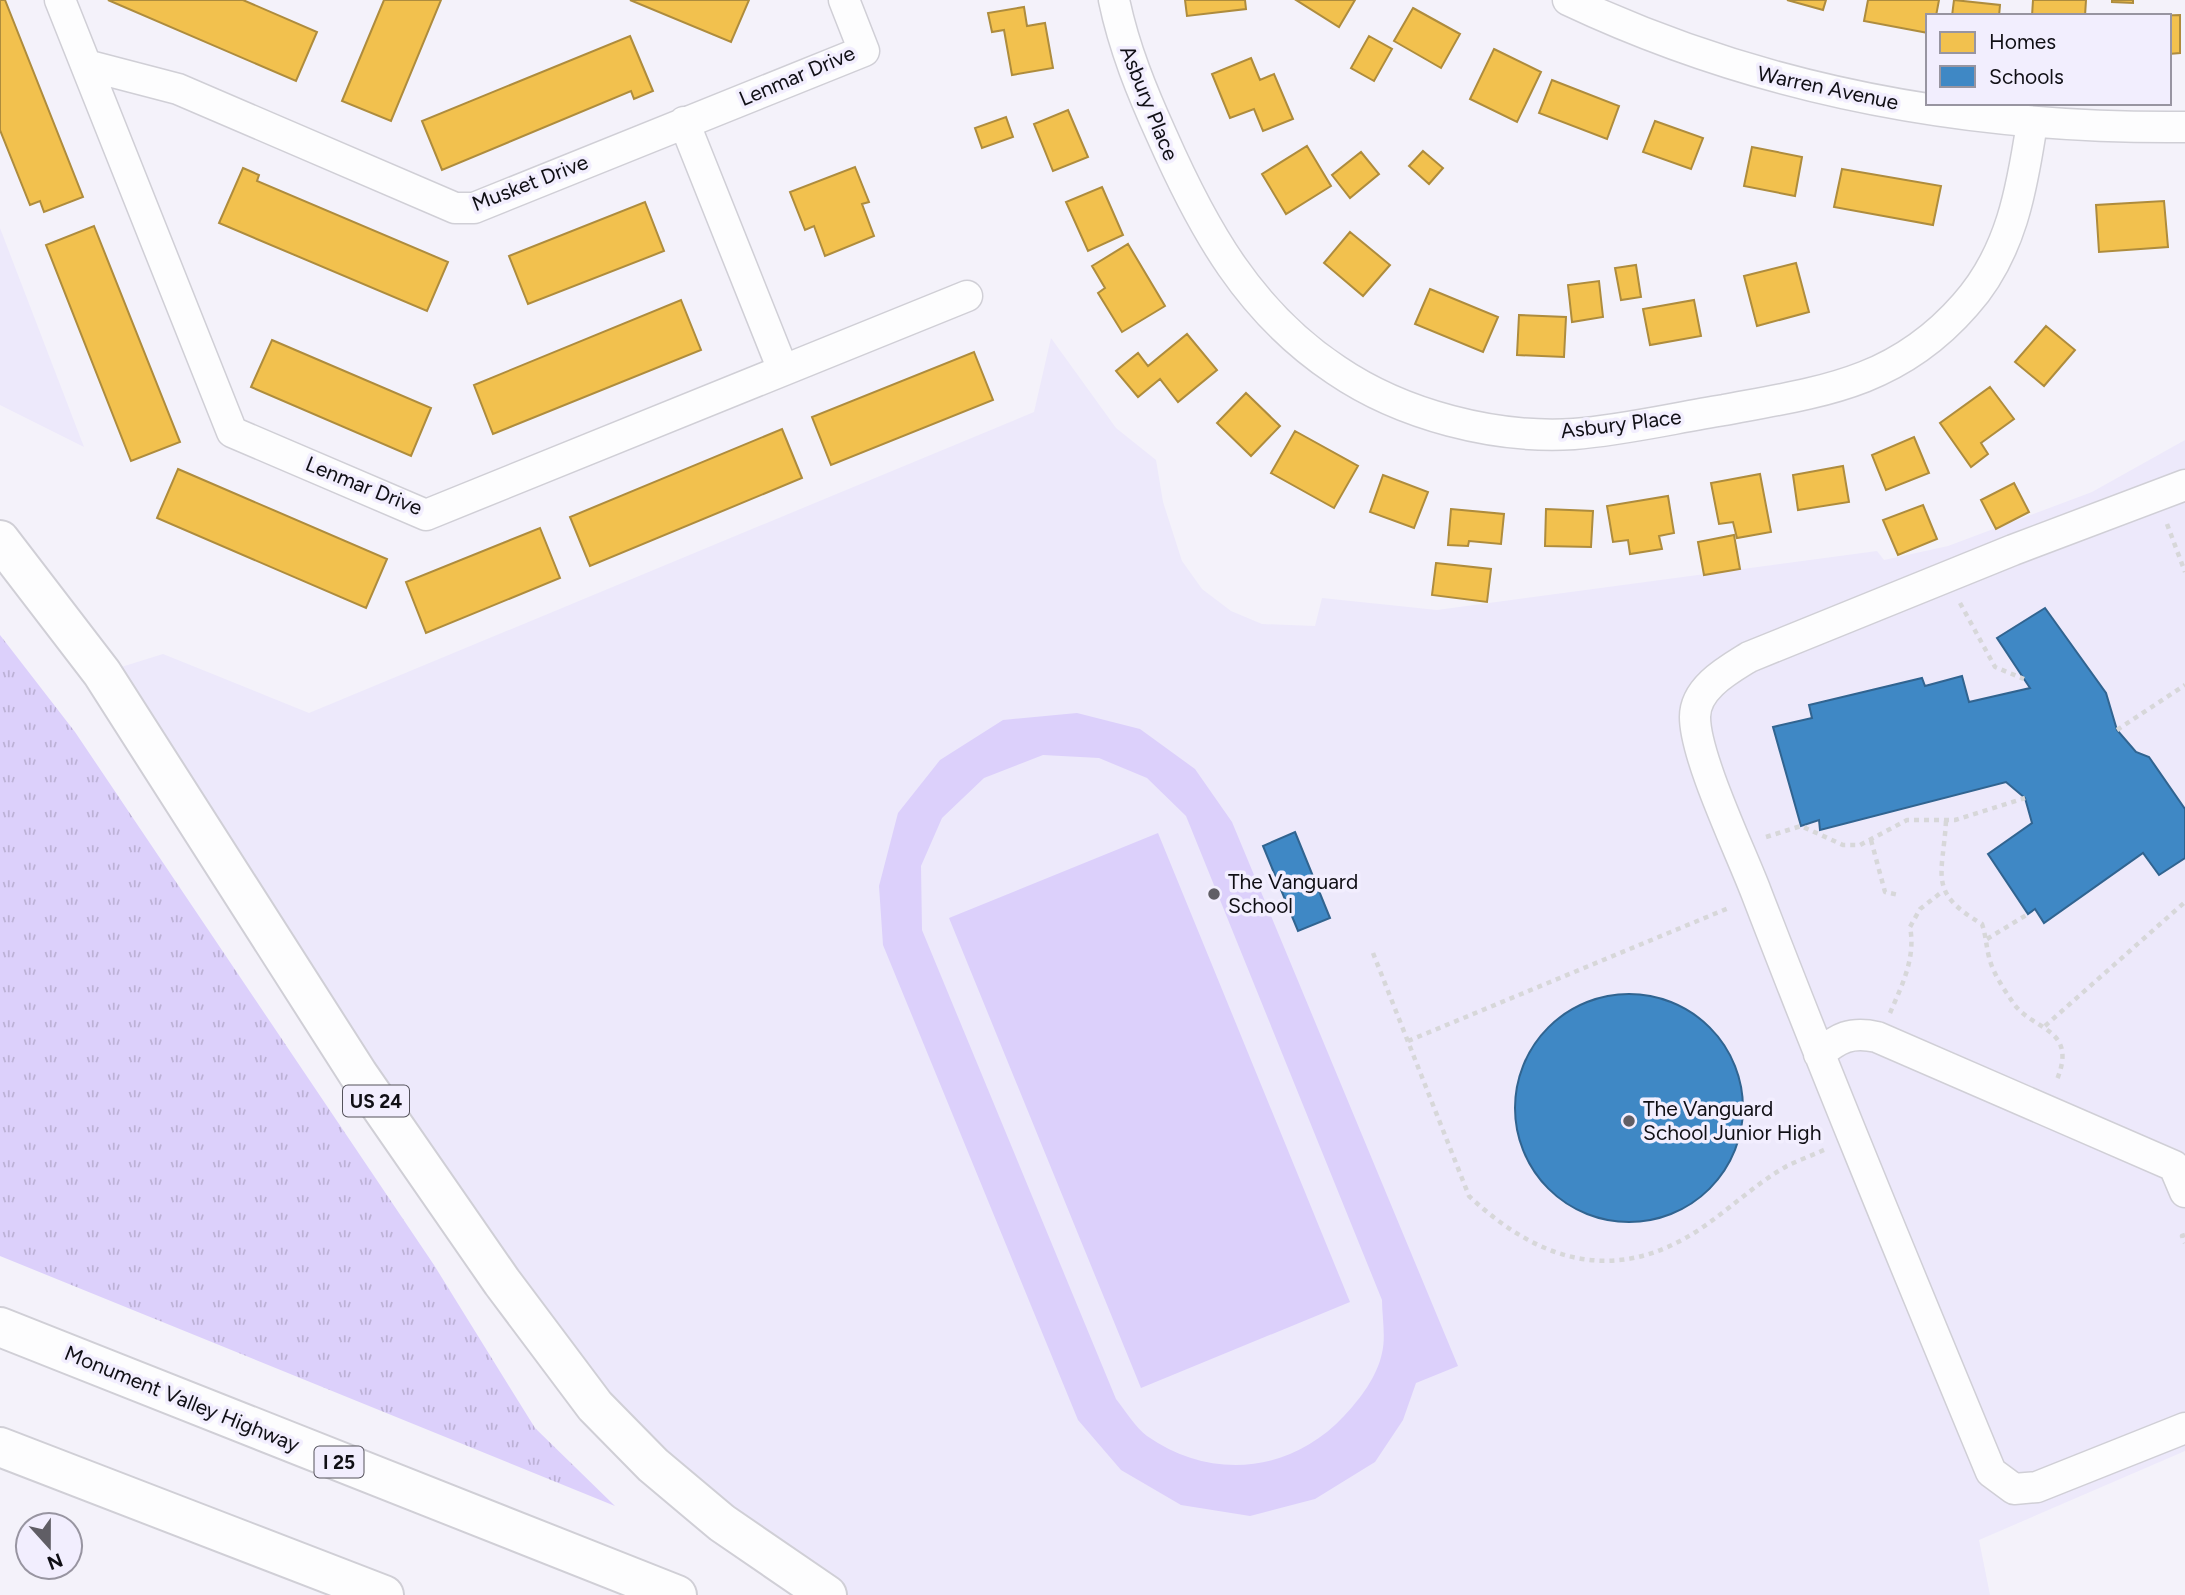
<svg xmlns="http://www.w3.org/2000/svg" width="2185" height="1595" viewBox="0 0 2185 1595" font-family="Figtree,sans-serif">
<defs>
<pattern id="grass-tufts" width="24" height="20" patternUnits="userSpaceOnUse" patternTransform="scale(1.75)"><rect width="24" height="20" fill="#dcd0fb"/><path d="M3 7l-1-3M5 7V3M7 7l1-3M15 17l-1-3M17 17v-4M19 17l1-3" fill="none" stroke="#bcb1d6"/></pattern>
</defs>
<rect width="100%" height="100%" fill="#f4f2fa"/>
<!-- built -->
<path fill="#ede9fb" d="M0,228L84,447L0,405Z
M1051,338L1116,428L1156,460L1163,502L1182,561L1202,589L1231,611L1262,624L1315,626L1322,598L1437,610L1877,551L1884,560L1948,546L2092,492L2185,440V1451L1979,1540L1990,1595H827L595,1406L102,673L163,654L309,713L1034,412Z"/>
<!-- grass -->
<path fill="url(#grass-tufts)" d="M0,635L75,732L434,1265L535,1428L615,1506L0,1256Z"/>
<!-- garden -->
<path fill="#dcd0fb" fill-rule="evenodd" d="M1077,713L1140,729L1195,769L1232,822L1458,1366L1416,1383L1403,1420L1375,1462L1315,1499L1250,1516L1181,1505L1121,1470L1078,1420L883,945L879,886L898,813L940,760L1003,720ZM1043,755L1099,758L1147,778L1186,816L1382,1300C1382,1316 1386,1337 1382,1353C1377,1377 1360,1399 1344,1416C1291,1473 1211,1481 1147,1436C1135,1427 1125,1410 1116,1399L922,930L921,866L942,818L984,778Z
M1158,833L1350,1302L1141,1388L949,918Z"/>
<!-- homes -->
<path fill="#f2c14e" stroke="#ae8c3d" stroke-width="2" d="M0,0H5L83,197L44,212L40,201L30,205L0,130Z
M108,0H243L317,32L296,81Z
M384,0H441L391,121L342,101Z
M630,0H749L731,42Z
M1185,0H1245L1246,9L1187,16Z
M1296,0H1355L1339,27Z
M1787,0H1826L1823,10Z
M1868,0H1939L1936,16H1928V33L1864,21Z
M1954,0L2000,5L1999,16H1952Z
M2033,0H2086L2085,16H2032Z
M2112,0H2133V3L2112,2Z
M1024,7L1027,26L1045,23L1053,68L1012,75L1004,30L992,32L988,13Z
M1413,8L1460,34L1441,68L1394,41Z
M2180,15V53L2169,54V16H2149Z
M630,36L653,91L634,99L631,91L442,170L422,121Z
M1369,36L1392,49L1374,81L1351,68Z
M1494,49L1541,72L1517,122L1470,99Z
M1251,58L1260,80L1274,74L1293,119L1263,131L1254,109L1230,118L1212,74Z
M1552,80L1619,106L1607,139L1539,113Z
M1068,110L1088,157L1053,171L1034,124Z
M1006,117L1013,137L982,148L975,128Z
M1655,121L1703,138L1691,169L1643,152Z
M1307,146L1331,186L1286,214L1262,174Z
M1752,147L1802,157L1795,196L1744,186Z
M1423,151L1443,168L1429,184L1409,166Z
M1361,152L1379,174L1350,198L1332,175Z
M855,167L869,202L862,204L874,236L825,256L814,226L805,230L790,192Z
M243,168L259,175L257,181L448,262L427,311L219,223Z
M1842,169L1941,186L1933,225L1834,207Z
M1102,187L1123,235L1088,251L1066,202Z
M2164,201L2168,247L2099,252L2096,205Z
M645,202L664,251L528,304L509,256Z
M94,226L180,442L131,461L46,245Z
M1350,232L1390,265L1363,296L1324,263Z
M1128,244L1165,306L1122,332L1098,293L1105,288L1092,266Z
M1796,263L1809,312L1757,326L1744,276Z
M1636,265L1641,297L1621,300L1615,268Z
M1599,281L1603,317L1572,322L1568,285Z
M1430,289L1498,317L1483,352L1415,324Z
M681,300L701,350L493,434L474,385Z
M1694,300L1701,336L1650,345L1643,309Z
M1519,315L1566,317L1564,357L1517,355Z
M2046,326L2075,350L2044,386L2015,362Z
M1187,334L1217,370L1178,402L1160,379L1138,397L1116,371L1138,353L1148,366Z
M272,340L431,408L411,456L251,387Z
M974,352L993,400L831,465L812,417Z
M1990,387L2014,419L1981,443L1988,454L1971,467L1940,423Z
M1246,393L1280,426L1251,456L1217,423Z
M782,429L802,478L590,566L570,517Z
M1295,431L1358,466L1334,508L1271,473Z
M1914,437L1929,473L1886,490L1872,455Z
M1843,466L1849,502L1798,510L1793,475Z
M178,469L387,559L366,608L157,518Z
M1760,474L1771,532L1737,538L1733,522L1719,524L1711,483Z
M1383,475L1428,492L1414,528L1370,512Z
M2014,483L2029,512L1996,529L1981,500Z
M1668,496L1674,533L1659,536L1662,549L1630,554L1628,540L1613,542L1607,506Z
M1923,505L1937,539L1898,555L1883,520Z
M1451,509L1504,514L1501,544L1469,541L1468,546L1448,545Z
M1546,509L1593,511L1591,547L1545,546Z
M540,528L560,578L426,633L406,582Z
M1734,535L1740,569L1704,575L1698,542Z
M1436,563L1491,569L1487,602L1432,595Z"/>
<!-- schools -->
<path fill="#3f88c5" stroke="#316490" stroke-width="2" d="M2045,608L2106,693L2117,730L2136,752L2149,757L2185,809V858L2159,875L2143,853L2044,923L2035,909L2028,914L1988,854L2032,823L2025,798L2006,782L1820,830L1819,820L1801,826L1773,727L1812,718L1809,705L1922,678L1925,686L1962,676L1969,702L2030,688L1997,638Z
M1295,832L1330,918L1298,931L1263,846Z
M1515 1108a114 114 0 1 1 228 0a114 114 0 1 1-228 0Z"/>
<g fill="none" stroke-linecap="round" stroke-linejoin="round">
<defs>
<path id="minor" d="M60,0L232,432L426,515L967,296
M1114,0C1124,48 1142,92 1162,136C1203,229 1249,312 1336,370C1402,415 1495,439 1574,434C1624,430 1674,418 1724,410C1820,392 1896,384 1965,305C2011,254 2022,189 2032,123
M1568,0C1761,91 1972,129 2185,127
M86,65L178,89L455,208H474L864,51L844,0
M684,122L783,370
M2185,485L2013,550L1749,657C1728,670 1695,688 1695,717C1695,757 1740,850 1756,892C1831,1087 1911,1279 1991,1472L2014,1489L2037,1487L2185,1428
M1819,1054C1838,1038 1851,1031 1877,1037L2174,1166L2185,1192"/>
<path id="highway" d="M0,540L102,673L358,1074L502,1282L595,1406L653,1465L722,1523L827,1595
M0,1327L677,1595
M0,1447L384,1595"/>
</defs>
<!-- minor casing -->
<use href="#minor" stroke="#d0cfd6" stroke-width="33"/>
<!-- highway casing -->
<use href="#highway" stroke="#d0cfd6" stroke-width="42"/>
<!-- path -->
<path stroke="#d7d7d9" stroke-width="4.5" stroke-dasharray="5 5" stroke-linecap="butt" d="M2167,524L2185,572
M1960,603L1995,667L2024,679
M2117,730L2185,685
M1946,821C1943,876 1927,892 1982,924C1986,936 1986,945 1989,957C1992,971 2003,988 2012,1001C2031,1032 2080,1026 2056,1082
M1766,837L1801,826L1843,845H1860L1907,820H1955L2025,798
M1871,840L1885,892L1899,895
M1987,939L2028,914
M1373,953L1469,1196C1538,1261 1615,1286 1700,1229C1730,1209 1755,1184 1787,1166C1799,1160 1813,1155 1826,1149
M1890,1013C1902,985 1916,958 1910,927L1920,909L1943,891
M2045,1026L2185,902
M1408,1041L1731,907
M2185,1235L2182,1236L2185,1243"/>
<!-- minor -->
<use href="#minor" stroke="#fdfdfe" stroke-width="30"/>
<!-- highway -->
<use href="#highway" stroke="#fdfdfe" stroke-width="38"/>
</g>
<!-- markers -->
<g fill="#605e65" stroke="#f2eefe" stroke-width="2.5">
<circle cx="1214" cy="894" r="7"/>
<circle cx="1629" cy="1121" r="7"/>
</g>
<g text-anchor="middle" stroke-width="7" stroke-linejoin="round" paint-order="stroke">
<!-- shield labels -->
<g fill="#f2eefe" stroke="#54525b" stroke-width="2">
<rect x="343" y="1085.5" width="66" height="31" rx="5"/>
<rect x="314.5" y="1446.5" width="49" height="31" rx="5"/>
</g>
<g font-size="19" font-weight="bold" fill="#100f15">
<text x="376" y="1108">US 24</text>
<text x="339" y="1469">I 25</text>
</g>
<!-- street labels -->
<g font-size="21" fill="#100f15" stroke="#f2eefe">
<text transform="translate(797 76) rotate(-23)" y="7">Lenmar Drive</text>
<text transform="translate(1828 88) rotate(12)" y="7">Warren Avenue</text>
<text transform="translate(1149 103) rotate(68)" y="7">Asbury Place</text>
<text transform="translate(530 183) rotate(-21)" y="7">Musket Drive</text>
<text transform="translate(1621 424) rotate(-7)" y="7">Asbury Place</text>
<text transform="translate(364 486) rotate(22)" y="7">Lenmar Drive</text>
<text transform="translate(182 1399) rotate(22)" y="7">Monument Valley Highway</text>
</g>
<!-- poi labels -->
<g font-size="21" fill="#100f15" stroke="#f2eefe" text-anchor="start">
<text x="1228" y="889">The Vanguard<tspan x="1228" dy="24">School</tspan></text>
<text x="1643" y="1116">The Vanguard<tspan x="1643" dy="24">School Junior High</tspan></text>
</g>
</g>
<!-- legend -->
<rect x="1926" y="14" width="245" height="91" fill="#f2eefe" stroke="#9895a1" stroke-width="2"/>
<rect x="1940" y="32" width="35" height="21" fill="#f2c14e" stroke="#9895a1" stroke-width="2"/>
<text x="1989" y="49" font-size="21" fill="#100f15">Homes</text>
<rect x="1940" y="66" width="35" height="21" fill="#3f88c5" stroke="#9895a1" stroke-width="2"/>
<text x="1989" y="84" font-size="21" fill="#100f15">Schools</text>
<!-- north arrow -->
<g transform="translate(49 1546) rotate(159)"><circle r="33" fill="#f2eefe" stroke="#9895a1" stroke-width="2"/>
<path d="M0-5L12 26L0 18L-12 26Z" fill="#605e65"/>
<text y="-10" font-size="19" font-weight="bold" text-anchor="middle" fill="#100f15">N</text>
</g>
</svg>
